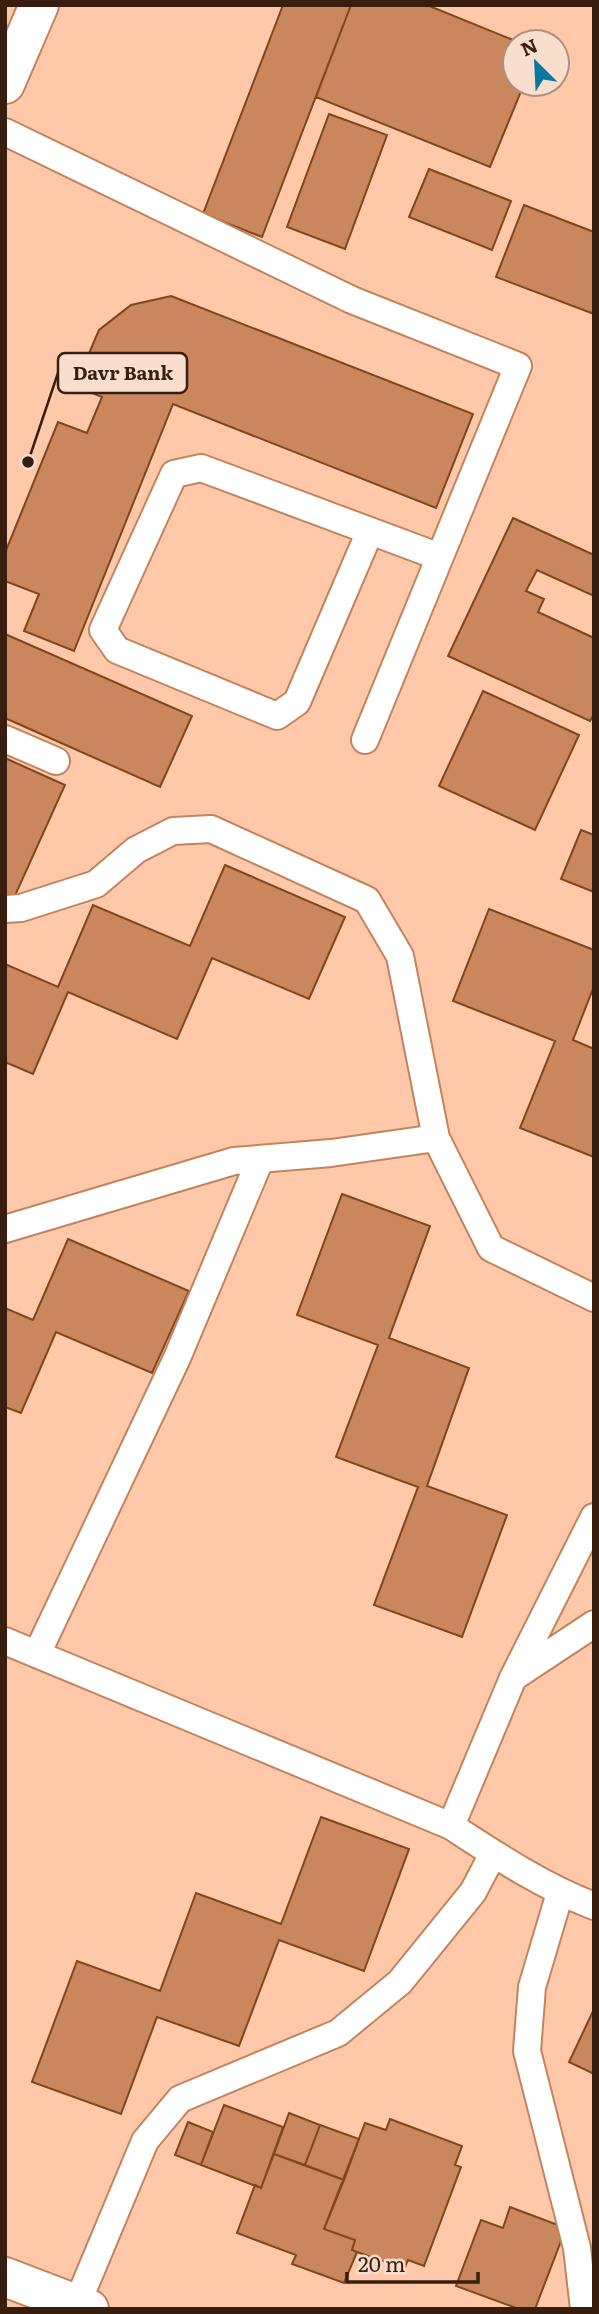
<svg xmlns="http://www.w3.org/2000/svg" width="599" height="2314" viewBox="0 0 599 2314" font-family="Literata,serif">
<rect width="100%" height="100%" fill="#ffc9a9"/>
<!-- building -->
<path fill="#ca865c" stroke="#7f461f" stroke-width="2" d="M283,5H351L262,237L203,214Z
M351,5H427L518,42H515V84H524L490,167L316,97Z
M329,114L387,135L345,249L287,227Z
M429,169L511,201L492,250L409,217Z
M524,205L594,232V314L496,277Z
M171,296L473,414L436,508L173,404L74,651L24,631L39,594L5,581V553L58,422L87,433L102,397L75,386L99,330L131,305Z
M513,518L594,555V596L537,570L526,591L544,599L538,612L594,638V714L590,721L448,656Z
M5,634L192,716L160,787L5,718Z
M483,691L579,735L535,830L439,786Z
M5,758L65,785L13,900L5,896Z
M581,830L594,835V892L561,879Z
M225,865L345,917L309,999L212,958L177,1039L68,992L33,1074L5,1062V964L58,987L93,905L190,946Z
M489,909L594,950V986L573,1040L594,1049V1157L520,1128L555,1041L453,1001Z
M342,1194L430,1226L389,1338L469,1368L427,1486L507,1515L462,1637L374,1605L418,1487L336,1457L378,1345L297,1315Z
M68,1239L189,1291L152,1373L56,1332L21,1413L5,1407V1308L33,1320Z
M321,1817L409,1849L364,1971L279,1940L239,2046L157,2017L121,2114L32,2082L77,1961L160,1991L196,1893L281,1924Z
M594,2009V2074L569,2062Z
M224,2105L283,2127L261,2188L201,2165Z
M289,2113L320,2125L305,2165L274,2154Z
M390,2119L462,2146L455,2165L461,2167L424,2266L408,2260L404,2269L357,2252L352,2250L355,2240L324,2229L365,2123L386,2130Z
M188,2122L213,2132L201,2165L175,2155Z
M320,2125L359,2139L344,2180L305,2165Z
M274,2154L344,2180L324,2229L355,2240L352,2250L357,2252L344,2283L292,2264L296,2255L237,2233L255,2185L261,2188Z
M510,2207L566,2228L535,2309H519L456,2286L481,2220L503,2228Z"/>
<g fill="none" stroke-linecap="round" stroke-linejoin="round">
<defs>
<path id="lane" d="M5,132L352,300L518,366L365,740
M370,531L297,702L277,716L117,650L103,630L174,474L201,468L440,557
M5,739L56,761
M5,909L21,908L96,884L136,850L173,831L211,829L367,900L400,956L436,1138L491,1248L594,1298
M5,1229L234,1161L331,1153L436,1138
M5,1641L451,1826L513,1678L594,1517
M37,1654L177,1358L260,1160
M514,1677L594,1624
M451,1826C497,1856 542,1886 594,1906
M560,1893L532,1987L527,2051L577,2248L584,2309
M77,2304L145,2141L180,2099L338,2033L400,1982L473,1892L493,1854"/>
<path id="secondary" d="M5,84L39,5
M5,2277L89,2309"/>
</defs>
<!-- lane casing -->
<use href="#lane" stroke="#c3845d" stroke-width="30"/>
<!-- secondary casing -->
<use href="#secondary" stroke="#c3845d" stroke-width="42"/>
<!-- lane -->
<use href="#lane" stroke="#fff" stroke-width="26"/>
<!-- secondary -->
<use href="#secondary" stroke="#fff" stroke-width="38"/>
</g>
<!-- callouts -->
<path fill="none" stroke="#371e0e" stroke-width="2.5" d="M28 462L58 373"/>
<circle fill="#371e0e" stroke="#f9ddcd" stroke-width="2.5" cx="28" cy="462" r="7"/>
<rect fill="#f9ddcd" stroke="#371e0e" stroke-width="2.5" x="58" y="353" width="129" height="40" rx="7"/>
<g font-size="19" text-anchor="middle" font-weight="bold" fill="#371e0e">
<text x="123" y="380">Davr Bank</text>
</g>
<!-- border -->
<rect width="599" height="2314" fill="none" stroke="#371e0e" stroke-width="14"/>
<!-- north arrow -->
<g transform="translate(536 63) rotate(336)"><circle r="33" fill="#f9ddcd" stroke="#ab9181" stroke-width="2"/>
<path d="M0-5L12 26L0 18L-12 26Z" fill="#0877a1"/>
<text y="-10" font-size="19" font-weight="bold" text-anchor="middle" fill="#371e0e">N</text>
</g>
<!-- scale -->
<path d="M347 2272v10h131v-10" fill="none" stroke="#371e0e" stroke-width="3.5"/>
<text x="358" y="2272" font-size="21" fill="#371e0e" stroke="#f9ddcd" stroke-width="5" paint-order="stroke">20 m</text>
</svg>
